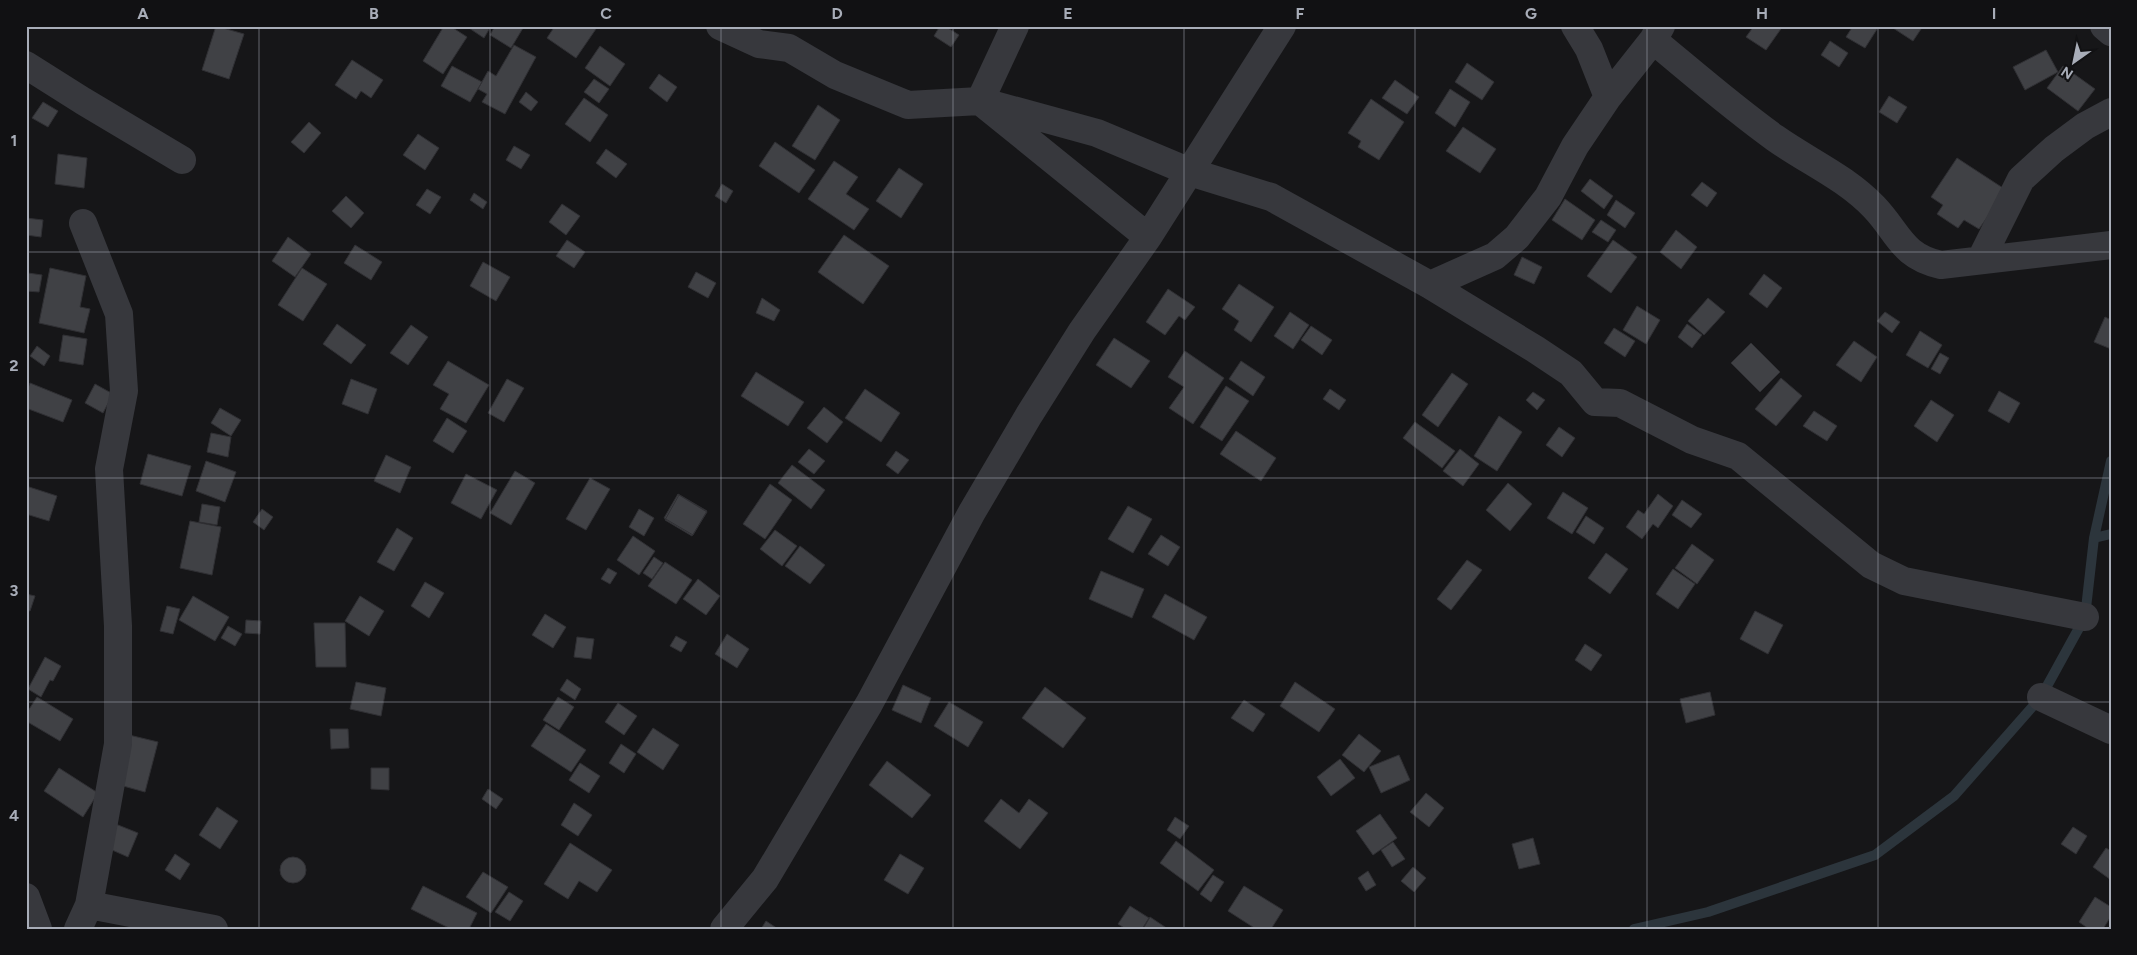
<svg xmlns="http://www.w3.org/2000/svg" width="2137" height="955" viewBox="0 0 2137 955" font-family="Figtree,sans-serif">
<rect width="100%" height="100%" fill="#161618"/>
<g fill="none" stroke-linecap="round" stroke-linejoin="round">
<!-- stream -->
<path stroke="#2c353c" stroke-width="10" d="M2094,538L2111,534
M1634,929L1708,912L1875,855L1954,796L2041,697L2085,617L2094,538L2111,461"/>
</g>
<!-- building -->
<path fill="#404145" stroke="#303034" d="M216,26L244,34L229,79L202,70Z
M444,26H450L467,37L443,74L423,61Z
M466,26H491L484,38Z
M495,26H521L523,28L511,48L490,35Z
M555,26H598L576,58L547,38Z
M940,26H945L959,35L951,47L934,36Z
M1754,26H1783L1766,50L1746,37Z
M1853,26H1879L1865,48L1846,37Z
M1890,26H1923L1913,41Z
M1830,41L1848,53L1839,67L1821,55Z
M514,45L536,57L505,114L482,102L487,94L478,89L488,71L496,76Z
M600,46L625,64L610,86L585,68Z
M2046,50L2058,72L2025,90L2013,67Z
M352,60L383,80L371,98L361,91L356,99L335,85Z
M1467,63L1494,82L1482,100L1455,82Z
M452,66L482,82L470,102L441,86Z
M2063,66L2095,89L2078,111L2047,88Z
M659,74L677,87L667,102L649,88Z
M594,79L609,89L599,103L584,92Z
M1395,80L1419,97L1407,114L1382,98Z
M1450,89L1470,102L1455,127L1435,113Z
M526,92L538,102L531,111L519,102Z
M1889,96L1907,107L1897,123L1879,112Z
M584,98L608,115L590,142L565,124Z
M1371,99L1404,122L1379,160L1358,147L1361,141L1348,133Z
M43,102L58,111L48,127L32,118Z
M818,105L840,120L815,160L792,146Z
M309,122L321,133L304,153L291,142Z
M1463,127L1496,149L1480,173L1446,151Z
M418,134L439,148L425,170L403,155Z
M775,142L815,170L799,193L759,166Z
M514,146L530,155L521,169L506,160Z
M606,149L627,164L616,178L596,163Z
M58,154L87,158L84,188L55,184Z
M1957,158L2006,190L1979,229L1964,220L1958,228L1937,214L1943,205L1931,197Z
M834,161L858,177L846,194L869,209L854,230L808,199Z
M899,168L923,184L901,218L876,201Z
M1590,179L1613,196L1604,209L1581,191Z
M1702,182L1717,193L1707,207L1691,195Z
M722,184L733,191L726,203L715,196Z
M427,189L441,197L430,214L416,205Z
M474,193L487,202L483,209L470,200Z
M346,196L364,213L351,228L332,211Z
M1565,199L1595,220L1582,240L1552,220Z
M1616,200L1635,213L1625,228L1607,215Z
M562,204L580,216L566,235L549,222Z
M26,218L43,220L41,237L26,235Z
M1601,220L1616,230L1608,242L1592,232Z
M1676,230L1697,247L1681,269L1660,252Z
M844,235L889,266L863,304L818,272Z
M288,237L311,254L295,277L272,261Z
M567,240L585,252L574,268L556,256Z
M1613,240L1637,257L1611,293L1587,276Z
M355,245L382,262L371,280L344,263Z
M1522,257L1542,267L1534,284L1514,275Z
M483,262L510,277L496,301L470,286Z
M50,268L86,276L80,307L90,309L84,333L39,323Z
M302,268L327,284L303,321L278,305Z
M696,272L716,283L708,298L688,287Z
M28,273L42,275L39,292L26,291Z
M1764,274L1782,288L1767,308L1749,294Z
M1239,284L1274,307L1251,342L1234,330L1239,321L1222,309Z
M1168,289L1195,307L1185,320L1179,316L1165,335L1146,322Z
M762,298L780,310L774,321L756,313Z
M1708,298L1725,312L1704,335L1688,321Z
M1637,306L1660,320L1646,344L1623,330Z
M1290,312L1309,325L1293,349L1274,336Z
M1885,312L1900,322L1892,333L1877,321Z
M2105,317L2111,320V349L2094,342Z
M337,324L366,345L351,364L323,344Z
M1687,324L1702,335L1692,348L1678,337Z
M411,325L428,337L408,365L390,353Z
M1311,326L1332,340L1322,355L1301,340Z
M1614,328L1635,341L1625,357L1604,343Z
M1920,331L1942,345L1928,368L1906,355Z
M63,335L87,339L83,365L59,361Z
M1114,338L1150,361L1131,388L1096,365Z
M1854,341L1877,357L1861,382L1836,365Z
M1751,343L1780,372L1760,392L1731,363Z
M37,346L50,356L44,366L30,356Z
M1185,351L1224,378L1193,424L1169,408L1184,387L1168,377Z
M1940,353L1949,358L1940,374L1931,369Z
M448,361L489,385L466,423L440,409L449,394L433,385Z
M1241,361L1265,377L1253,396L1229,379Z
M756,372L804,402L788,426L741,396Z
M1452,373L1468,384L1438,427L1422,415Z
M1781,378L1802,396L1776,426L1755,409Z
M351,379L377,389L368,414L342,404Z
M507,379L524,388L504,422L488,413Z
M30,383L72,400L63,422L26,408V393Z
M95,384L113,394L103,413L85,403Z
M1226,386L1249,401L1222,441L1200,427Z
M865,389L900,413L881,442L845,418Z
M1330,389L1346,400L1339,410L1323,399Z
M1999,391L2020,403L2009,423L1988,411Z
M1533,392L1545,400L1537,410L1526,400Z
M1931,400L1954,415L1937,442L1914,426Z
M824,407L843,422L827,443L807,428Z
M220,408L241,420L231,436L211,423Z
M1814,411L1837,426L1827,441L1803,426Z
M1499,416L1522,432L1497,471L1474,456Z
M447,418L467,431L453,453L433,441Z
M1415,422L1455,451L1442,468L1403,438Z
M1559,427L1575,438L1562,457L1546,445Z
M1236,431L1276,458L1261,481L1220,454Z
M211,433L231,437L228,457L207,452Z
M809,449L825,461L814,474L798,462Z
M1460,449L1479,464L1463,486L1443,471Z
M896,451L909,460L898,474L886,465Z
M148,454L191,466L182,496L140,484Z
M386,455L411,467L400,493L374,481Z
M206,461L236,472L225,502L196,491Z
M792,465L825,490L811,509L778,483Z
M515,471L535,483L511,525L490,513Z
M466,474L497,490L481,519L451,503Z
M590,478L610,489L586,530L566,519Z
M1508,483L1532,504L1510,531L1486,510Z
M770,484L792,500L765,539L743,524Z
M26,486L57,496L49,521L26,514Z
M1563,492L1588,508L1572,534L1547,518Z
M678,494L707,511L693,535L664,518Z
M1658,494L1673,506L1658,528L1653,524L1642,539L1626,527L1638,510L1644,514Z
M679,495L707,512L692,536L665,520Z
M1682,500L1702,514L1691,528L1672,515Z
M202,504L220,507L217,525L199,522Z
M1128,506L1152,519L1133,553L1108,539Z
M262,509L273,517L264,530L253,522Z
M639,509L654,518L644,536L629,527Z
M1586,516L1604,528L1594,544L1576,532Z
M190,521L221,527L212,575L180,568Z
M397,528L413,538L394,571L377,562Z
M775,530L797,546L782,566L760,549Z
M1161,535L1180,547L1168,566L1148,554Z
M633,536L655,551L639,575L617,560Z
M1692,544L1714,560L1697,584L1675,568Z
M800,546L825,565L810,584L785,566Z
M1606,553L1628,569L1610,594L1588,578Z
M654,557L663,563L652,579L643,573Z
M1467,560L1482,570L1451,610L1437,599Z
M665,562L692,580L676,604L648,586Z
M608,568L617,573L610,584L601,579Z
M1673,569L1695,584L1678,609L1656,594Z
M1101,571L1144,589L1132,618L1089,599Z
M698,579L720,596L706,615L683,599Z
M425,582L444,593L429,618L411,606Z
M26,594L35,596L30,611L26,610Z
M1165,594L1207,617L1194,640L1152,617Z
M193,596L229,617L215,641L179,620Z
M360,596L384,611L369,636L345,621Z
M167,606L180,609L173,634L160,631Z
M1755,611L1783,625L1768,654L1740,639Z
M545,614L566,627L553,648L532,635Z
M246,620L261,621L260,634L245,633Z
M314,623H345L346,667H316Z
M228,626L242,634L235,646L221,638Z
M727,634L749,649L737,668L715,654Z
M676,636L687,642L681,652L670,646Z
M577,637L594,639L591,659L574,657Z
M1585,644L1602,655L1591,671L1575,660Z
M45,657L61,666L53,681L50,680L41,697L28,689Z
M567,679L581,689L575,700L560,690Z
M356,682L386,688L381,716L350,709Z
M1295,682L1335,709L1319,732L1280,706Z
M903,685L931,698L921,723L892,710Z
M1045,687L1086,718L1063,748L1022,718Z
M1710,692L1715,715L1686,723L1680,699Z
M37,697L73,719L60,741L26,721V714Z
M558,697L574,707L559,730L543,720Z
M1244,700L1265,714L1253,732L1231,718Z
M949,702L983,722L968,747L934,726Z
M618,703L637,716L624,735L605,722Z
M546,724L586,750L571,772L531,746Z
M653,728L679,745L663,770L637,752Z
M330,729H348L349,748L331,749Z
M1359,734L1381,751L1364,772L1342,755Z
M129,735L158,742L145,792L116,784Z
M621,744L636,754L624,773L609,763Z
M1399,755L1410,780L1381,793L1369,767Z
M1340,759L1355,778L1331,796L1317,777Z
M887,761L931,795L912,818L869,785Z
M580,763L600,776L589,793L569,780Z
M59,768L98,793L83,817L44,791Z
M371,768H389V790L371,789Z
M488,789L503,799L496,809L482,799Z
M1426,793L1444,808L1429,827L1410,812Z
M1001,799L1019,813L1029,799L1048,813L1020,849L984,821Z
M574,803L592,815L578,836L561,825Z
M217,807L238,821L220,849L199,835Z
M1380,814L1397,838L1373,855L1356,831Z
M1175,817L1189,826L1180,839L1167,830Z
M113,823L138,833L128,857L103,846Z
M2073,827L2087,836L2076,854L2061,844Z
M1533,838L1540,864L1519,869L1512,844Z
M1176,841L1214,870L1198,891L1160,863Z
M1393,842L1405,859L1392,867L1381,850Z
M570,843L612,870L597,892L579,881L568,899L544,884Z
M2106,848L2111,851V880L2093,867Z
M175,854L190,864L180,880L165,870Z
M900,854L924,868L908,894L884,880Z
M280 870a13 13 0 1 1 26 0a13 13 0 1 1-26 0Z
M1413,867L1426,878L1414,892L1401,881Z
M1368,871L1376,885L1366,891L1358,878Z
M483,872L508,887L491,913L466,897Z
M1213,875L1224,882L1211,902L1200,894Z
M423,886L477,913L469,929H451L411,909Z
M1244,886L1283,910L1271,929H1256L1228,911Z
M509,892L523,901L510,921L495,912Z
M2095,897L2111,907V916L2103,929H2089L2079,922Z
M1130,906L1149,918L1142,929H1126L1118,924Z
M1150,917L1168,929H1143Z
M766,921L778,929H761Z"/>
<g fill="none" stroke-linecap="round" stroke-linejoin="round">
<!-- minor -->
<path stroke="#37383d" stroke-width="28" d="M720,26L759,44L789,48L835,75L908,105L980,101L1097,133L1190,172L1271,197L1430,285L1535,349L1571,373L1595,402L1620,403L1692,440L1738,456L1871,565L1904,581L2085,617
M1015,26L980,101L1148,237
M1575,26L1589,49L1608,97
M2104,26L2111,32
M1653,40C1693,73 1733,108 1775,138C1809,162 1845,177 1874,207C1899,233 1901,256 1941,265L2111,245
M26,65L83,101L182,160
M1981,259L2021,179L2054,149L2085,126L2111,112
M1430,285L1495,256L1517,237L1548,197L1575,146L1608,97L1653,40L1661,26
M2041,697L2111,730
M26,897L38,929
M89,905L214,929
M78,929L89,905L118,744V626L109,469L124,391L119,314L83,223
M724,929L765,879L869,704L972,512L1029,415L1082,331L1148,237L1282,26"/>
</g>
<!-- grid -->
<path fill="none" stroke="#a8adb8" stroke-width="1" stroke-opacity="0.55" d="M259,26V929M490,26V929M721,26V929M953,26V929M1184,26V929M1415,26V929M1647,26V929M1878,26V929M26,252H2111M26,478H2111M26,702H2111"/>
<!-- border -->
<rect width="2137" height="955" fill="none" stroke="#111113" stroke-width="55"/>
<!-- north arrow -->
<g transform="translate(2074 62) rotate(213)" stroke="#111113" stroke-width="4" paint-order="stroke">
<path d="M0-4L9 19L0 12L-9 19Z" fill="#a8adb8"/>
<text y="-8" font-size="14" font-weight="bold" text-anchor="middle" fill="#a8adb8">N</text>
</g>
<rect x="28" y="28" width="2082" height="900" fill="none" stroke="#a8adb8" stroke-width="2"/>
<g font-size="16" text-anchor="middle" font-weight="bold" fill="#a8adb8">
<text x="143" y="19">A</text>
<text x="374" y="19">B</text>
<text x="606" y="19">C</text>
<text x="837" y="19">D</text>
<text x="1068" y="19">E</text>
<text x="1300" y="19">F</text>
<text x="1531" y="19">G</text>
<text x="1762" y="19">H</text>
<text x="1994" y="19">I</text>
<text x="14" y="146">1</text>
<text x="14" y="371">2</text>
<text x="14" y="596">3</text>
<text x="14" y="821">4</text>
</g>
</svg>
